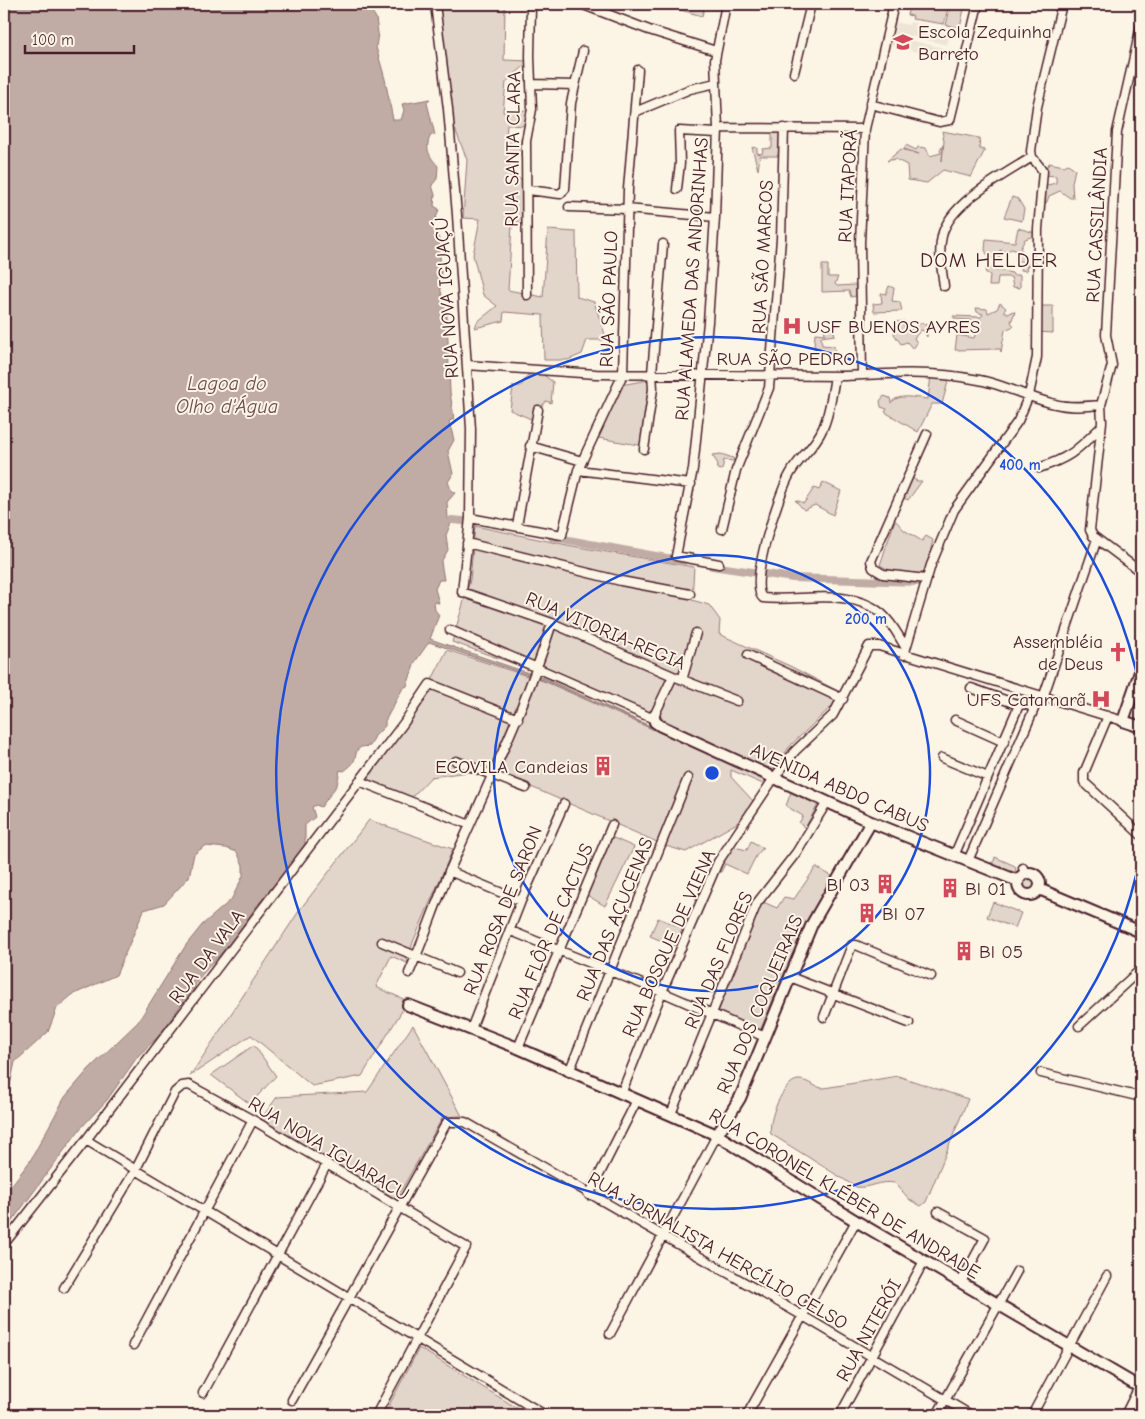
<svg xmlns="http://www.w3.org/2000/svg" width="1145" height="1419" viewBox="0 0 1145 1419" font-family="'Comic Neue',sans-serif">
<rect width="100%" height="100%" fill="#fcf5e5"/>
<filter id="ink" filterUnits="userSpaceOnUse"><feTurbulence type="fractalNoise" baseFrequency=".02" numOctaves="2"/><feDisplacementMap in="SourceGraphic" scale="10" xChannelSelector="R" yChannelSelector="G"/><feConvolveMatrix kernelMatrix="1 2 1 2 8 2 1 2 1" color-interpolation-filters="sRGB"/></filter>
<g filter="url(#ink)">
<!-- built -->
<path fill="#eee5d7" d="M894,22L909,25L910,22L916,23L915,27L918,28L920,24L950,35L947,45L903,34L902,38L947,49L945,59L889,45Z"/>
<!-- green -->
<path fill="#e2d5ca" stroke="#967a7a" d="M438,4H505L504,60L530,61L506,82L503,112L527,110L529,126L507,125L506,138L522,141L523,153L505,160L524,185V219L512,225L508,290L543,297L548,230L576,232L577,297L594,302L607,340H587L582,354L568,360H544L543,315L504,312L503,321L475,328L477,322L497,306L483,295L473,255L480,219L463,218L467,160L452,121Z
M659,4H705L702,16Z
M910,4H949L944,24L912,19L913,16L907,15Z
M951,4H965L960,28L946,25Z
M772,130H781L778,156H760L758,170L752,147L757,148V153L762,154L763,149L772,148Z
M942,131L979,138L980,149L985,150L971,177L943,170L927,183L908,180L907,165L895,159L887,161L901,149L919,154L904,149L906,145L916,150L918,147L926,148L930,156L941,153L940,150L943,145L942,161L944,141Z
M1049,163L1064,166L1068,164L1075,169L1072,183L1073,198H1070L1060,191L1049,196L1047,202L1041,207L1043,186L1056,183V176L1045,175L1044,166H1048Z
M1012,197L1018,199L1024,209L1022,221L1004,217Z
M1018,228L1035,233L1034,236L1025,239L1020,249L1023,251L1026,259L1036,260V266L1027,265L1026,271L1021,270L1022,262L1015,259L1019,251L1011,249L1006,252L1000,250L999,261L988,256L985,250L986,239L1015,242Z
M822,265H828V277H838L835,284L837,286L856,285V296L851,297L849,291L822,292Z
M987,268L1012,273L1013,275H1020V288L1013,287L1011,277H998L997,286H989L990,275L985,272Z
M889,286L894,288L892,301L900,302L902,311L874,312L873,304L882,303L881,293L886,294Z
M1000,303L1006,308L1004,311L1009,314L1012,311L1015,312L1011,322L1014,326L1005,330L1001,352L1000,349L955,350L957,335L974,338L975,335L970,329V320L955,319L953,316L981,317L983,314L977,312L976,308L987,309L988,313L997,309Z
M1038,306H1053V333L1038,332Z
M904,321V327L908,331L921,323L927,325V337L924,331L921,330L914,338L917,343L913,349L907,342L901,344L894,334L896,322Z
M824,328L833,329L835,335L821,337L822,345L834,346L835,353L823,352L821,356H819L817,352L820,348L814,347L815,333L825,334Z
M538,371L553,382L551,403L546,401L531,419L510,410L513,386H521L527,376Z
M931,376L949,378L942,404H932L918,432L885,412L887,409L881,407L880,401L884,396L890,398L891,403C898,393 916,398 928,399Z
M649,380L651,387L644,446L593,437L620,385Z
M721,454L733,458L734,461L724,460L722,470L717,469L718,464L712,455Z
M911,477L917,481H922L908,500L901,497Z
M823,482L841,491L833,515L815,505L804,510L795,500L804,503L814,488L819,490Z
M895,520L904,530L922,541L926,536L933,540L926,570L916,576L887,569L880,565Z
M475,526L572,546L694,567L692,600L709,605L720,620L719,634L792,667L840,692L833,705L790,746L773,770L532,670L452,642L470,580Z
M447,650L546,682L767,780L765,785L731,770V777L754,802L737,823L686,852L666,846L490,769L431,777L412,797L367,779L411,721Z
M792,789L820,801L805,828L799,823L803,816L786,806Z
M369,820L453,849L413,942L407,963L391,956L376,987L408,1001L362,1076L312,1086L251,1035L190,1076L301,908Z
M609,836L634,847L605,906L585,894Z
M751,841L763,848L756,856L747,874L725,864L721,872L715,870L730,846L747,850Z
M995,857L1015,866L1016,871L1012,873L988,865L994,861Z
M816,867L835,878L792,955L760,1031L718,1012L761,901L777,908L784,897L794,899Z
M1021 884a8 8 0 1 1 16 0a8 8 0 1 1-16 0Z
M993,902L1021,913L1015,928L987,917Z
M658,918L683,928L674,946L650,936Z
M413,1025L462,1116L443,1117L396,1199L261,1119L277,1097L367,1092Z
M254,1045L276,1076L250,1104L211,1075Z
M898,1076L968,1099L926,1202L921,1206L910,1200L895,1183C878,1180 869,1189 856,1187L771,1134C767,1122 783,1081 798,1080C807,1079 814,1088 824,1088Z
M419,1348L517,1408L509,1415H384Z"/>
<!-- water -->
<path fill="#c0aca5" stroke="#917474" d="M4,4H367L376,18L378,33L376,47L385,79L393,120H401L404,110L402,104L430,99L427,103L435,135H431C424,148 429,156 438,166L437,179L432,185L435,195L434,206L439,209L433,228C446,242 436,263 443,278L440,287L447,316L450,392L454,419L449,421L454,440L448,451L453,474L448,482L452,492L455,493L447,502L448,519L451,523L446,535L448,550L441,562L444,580H439L435,589L439,603L434,602L435,610L439,615L430,639L546,679L765,778L546,681L429,642L415,662L407,686L403,688L385,721V726L375,736L370,746L361,747L357,750C354,762 355,763 344,771L340,770L337,785L321,807L316,805L312,807L315,817L305,825V845L287,870L255,908L234,939L198,979L191,995L180,1006L159,1036L138,1056L107,1100L80,1129L4,1232V1195L30,1161L65,1097L89,1069L138,1022L186,945L202,925L231,900L243,876V865L237,852L226,848L205,846L194,854L189,877L164,904L144,910L116,975L72,995L57,1008L48,1032L15,1062L9,1090H4Z"/>
<g fill="none" stroke-linecap="round" stroke-linejoin="round">
<!-- canal -->
<path stroke="#c0aca5" stroke-width="8" d="M452,520L475,522
M552,537L683,561
M712,566L793,578L917,582"/>
<defs>
<path id="street" d="M435,4L448,109L457,215L471,429L470,518L462,592L552,623L673,676L737,701
M581,4L649,30L716,51
M1141,26L1117,132L1106,335L1112,365L1101,405L1102,422L1090,530L1093,536L1141,572
M794,73L811,4
M531,84L575,85
M870,104L939,122L950,120L978,4
M635,112L690,89L716,83
M718,128L865,129
M677,189L680,163L679,131L717,133
M528,190L560,194L565,189L571,103L583,51
M569,207L627,209L715,217
M944,286C942,270 938,252 942,236C949,203 1004,175 1032,157
M527,295L526,141L532,109L530,57L531,4
M467,365L596,374L845,376C890,373 934,371 979,380C1005,385 1029,398 1055,404C1070,408 1086,406 1101,405
M862,374L860,243L865,129L894,4
M835,376C832,394 830,412 823,428C814,449 799,457 790,474C780,491 747,586 763,598C800,602 849,587 881,613C892,622 899,637 906,648
M530,446L582,461
M644,449L653,389L652,373L663,244
M1039,468C1071,457 1076,451 1101,427
M578,470L691,484
M470,518L562,535L578,470L623,374L628,189L638,70
M517,526L538,410
M722,529L736,470L769,388L781,239L784,128
M467,543L621,581L690,594
M719,564L676,556L693,469L708,322L715,217L718,128L715,60L726,4
M926,579L883,574L873,568L871,561L927,434
M450,630L654,719
M748,655L843,699
M904,655L931,565L954,510L1018,421L1029,395L1037,357L1038,229L1043,171L1032,157L1031,151L1037,107L1062,4
M682,680L696,633
M1044,695L1097,539
M654,716L673,676
M1108,716L1084,773V782L1141,835
M955,720L1004,742
M942,758L988,777
M456,761L526,788
M359,781L470,825
M954,856L1019,705
M968,861L1034,709L1027,704L1019,705L971,688
M1023,868L1026,874
M449,871L521,901
M511,931L662,992L765,1037
M382,942L457,973
M409,973C425,937 437,899 453,863C488,783 526,706 552,623
M790,977L909,1023
M824,1017L852,945H856L931,976
M1079,1026L1141,969
M471,1029L521,901L564,804
M518,1048L612,825
M569,1072L688,778
M1041,1073L1141,1097
M621,1094L662,992L718,862L774,778L795,751L833,715L869,646H879L1123,721
M671,1114L757,903L796,853L827,802
M86,1140L545,1415
M589,1195L637,1100
M938,1212L985,1238L961,1282
M4,1244L86,1140L403,724L430,684L518,719
M64,1288L136,1169L175,1092L182,1086L189,1085L253,1120L466,1247L376,1415
M610,1334L717,1135
M133,1345L253,1120
M203,1393L327,1164
M292,1400L447,1122H465L803,1316L971,1415
M747,1415L856,1221
M840,1415L924,1261
M937,1415L1017,1271
M1032,1415L1107,1276
M1125,1415L1141,1383"/>
<path id="secondary" d="M1141,669L1123,721L1141,727
M654,716L655,722L661,726L871,822L1018,881
M1018 884a11 11 0 1 1 22 0a11 11 0 1 1-22 0Z
M1039,889L1141,932
M408,1005L518,1048L717,1135L856,1221L1141,1388
M717,1135L740,1098L812,924L871,822"/>
</defs>
<!-- street casing -->
<use href="#street" stroke="#4a1f2b" stroke-width="11"/>
<!-- secondary casing -->
<use href="#secondary" stroke="#4a1f2b" stroke-width="14"/>
<!-- street -->
<use href="#street" stroke="#fcf5e5" stroke-width="8"/>
<!-- secondary -->
<use href="#secondary" stroke="#fcf5e5" stroke-width="10"/>
</g>
</g>
<!-- distance rings -->
<g fill="none" stroke="#1d4ed8" stroke-width="2.5">
<circle cx="712" cy="773" r="218"/>
<path d="M1141 852A436 436 0 1 1 1141 694"/>
</g>
<!-- icons -->
<defs>
<symbol id="school-bare" viewBox="-9 -9 18 18"><path d="M0-5L7-2L0 1L-7-2ZM-4 1L0 2.5L4 1V4Q0 6-4 4Z" fill="#d1495b" stroke="#fcf5e5" stroke-width="2.5" paint-order="stroke"/></symbol>
<symbol id="hospital-bare" viewBox="-9 -9 18 18"><path d="M-5-5h3v3.5h4V-5h3V5h-3V1.5h-4V5h-3Z" fill="#d1495b" stroke="#fcf5e5" stroke-width="2.5" paint-order="stroke"/></symbol>
<symbol id="church-bare" viewBox="-9 -9 18 18"><path d="M-1.2-6h2.4v3.5h3.3v2.4h-3.3V6h-2.4V-.1h-3.3v-2.4h3.3Z" fill="#d1495b" stroke="#fcf5e5" stroke-width="2.5" paint-order="stroke"/></symbol>
<symbol id="building-bare" viewBox="-9 -9 18 18"><path d="M-4-6H4V6H1V3H-1V6H-4ZM-2.5-4.3h1.7v1.8h-1.7ZM.8-4.3h1.7v1.8H.8ZM-2.5-1h1.7V.8h-1.7ZM.8-1h1.7V.8H.8Z" fill="#d1495b" stroke="#fcf5e5" stroke-width="2.5" paint-order="stroke"/></symbol>
</defs>
<g fill-rule="evenodd">
<use href="#school-bare" x="889" y="28" width="28" height="28"/>
<use href="#hospital-bare" x="778" y="312" width="28" height="28"/>
<use href="#church-bare" x="1104" y="638" width="28" height="28"/>
<use href="#hospital-bare" x="1087" y="685" width="28" height="28"/>
<use href="#building-bare" x="589" y="752" width="28" height="28"/>
<use href="#building-bare" x="871" y="870" width="28" height="28"/>
<use href="#building-bare" x="936" y="874" width="28" height="28"/>
<use href="#building-bare" x="853" y="899" width="28" height="28"/>
<use href="#building-bare" x="950" y="937" width="28" height="28"/>
</g>
<g text-anchor="middle" stroke-width="4" stroke-linejoin="round" paint-order="stroke">
<!-- poi labels -->
<g font-size="19" fill="#4a1f2b" stroke="#fcf5e5" text-anchor="start">
<text x="918" y="38">Escola Zequinha<tspan x="918" dy="22">Barreto</tspan></text>
<text x="807" y="333">USF BUENOS AYRES</text>
<text x="1103" y="648" text-anchor="end">Assembléia<tspan x="1103" dy="22">de Deus</tspan></text>
<text x="1086" y="706" text-anchor="end">UFS Catamarã</text>
<text x="588" y="773" text-anchor="end">ECOVILA Candeias</text>
<text x="870" y="891" text-anchor="end">Bl 03</text>
<text x="965" y="895">Bl 01</text>
<text x="882" y="920">Bl 07</text>
<text x="979" y="958">Bl 05</text>
</g>
<!-- street labels -->
<g font-size="19" fill="#4a1f2b" stroke="#fcf5e5">
<text transform="translate(512 149) rotate(-89)" y="7">RUA SANTA CLARA</text>
<text transform="translate(847 186) rotate(-87)" y="7">RUA ITAPORÃ</text>
<text transform="translate(1096 225) rotate(-87)" y="7">RUA CASSILÂNDIA</text>
<text transform="translate(762 257) rotate(-87)" y="7">RUA SÃO MARCOS</text>
<text transform="translate(691 279) rotate(-86)" y="7">RUA ALAMEDA DAS ANDORINHAS</text>
<text transform="translate(446 298) rotate(-94)" y="7">RUA NOVA IGUAÇÚ</text>
<text transform="translate(608 299) rotate(-88)" y="7">RUA SÃO PAULO</text>
<text x="786" y="365">RUA SÃO PEDRO</text>
<text transform="translate(606 630) rotate(23)" y="7">RUA VITORIA-REGIA</text>
<text transform="translate(840 787) rotate(24)" y="7">AVENIDA ABDO CABUS</text>
<text transform="translate(502 910) rotate(-68)" y="7">RUA ROSA DE SARON</text>
<text transform="translate(614 919) rotate(-68)" y="7">RUA DAS AÇUCENAS</text>
<text transform="translate(550 931) rotate(-67)" y="7">RUA FLÔR DE CACTUS</text>
<text transform="translate(668 943) rotate(-66)" y="7">RUA BOSQUE DE VIENA</text>
<text transform="translate(206 956) rotate(-53)" y="7">RUA DA VALA</text>
<text transform="translate(718 960) rotate(-67)" y="7">RUA DAS FLORES</text>
<text transform="translate(759 1004) rotate(-67)" y="7">RUA DOS COQUEIRAIS</text>
<text transform="translate(329 1148) rotate(31)" y="7">RUA NOVA IGUARACU</text>
<text transform="translate(845 1193) rotate(31)" y="7">RUA CORONEL KLÉBER DE ANDRADE</text>
<text transform="translate(718 1250) rotate(30)" y="7">RUA JORNALISTA HERCÍLIO CELSO</text>
<text transform="translate(868 1330) rotate(-61)" y="7">RUA NITERÓI</text>
</g>
<!-- water labels -->
<g font-size="20" font-style="italic" fill="#6d4950" stroke="#fcf5e5">
<text x="227" y="390">Lagoa do<tspan x="227" dy="23">Olho d'Água</tspan></text>
</g>
<!-- quarter labels -->
<g font-size="21" letter-spacing="1" fill="#4a1f2b" stroke="#fcf5e5">
<text x="989" y="267">DOM HELDER</text>
</g>
</g>
<circle cx="712" cy="773" r="8" fill="#1d4ed8" stroke="#fcf5e5" stroke-width="2.5"/>
<g font-size="15" text-anchor="middle" font-weight="bold" fill="#1d4ed8" stroke="#fcf5e5" stroke-width="4" stroke-linejoin="round" paint-order="stroke">
<text x="1020" y="470">400 m</text>
<text x="866" y="624">200 m</text>
</g>
<!-- margin -->
<rect width="1145" height="1419" fill="none" stroke="#fcf5e5" stroke-width="20"/>
<rect x="10" y="10" width="1125" height="1399" fill="none" stroke="#4a1f2b" stroke-width="2" filter="url(#ink)"/>
<!-- scale -->
<path d="M25 45v8h109v-8" fill="none" stroke="#4a1f2b" stroke-width="2.5"/>
<text x="32" y="45" font-size="15" fill="#4a1f2b" stroke="#fcf5e5" stroke-width="4" paint-order="stroke">100 m</text>
</svg>
